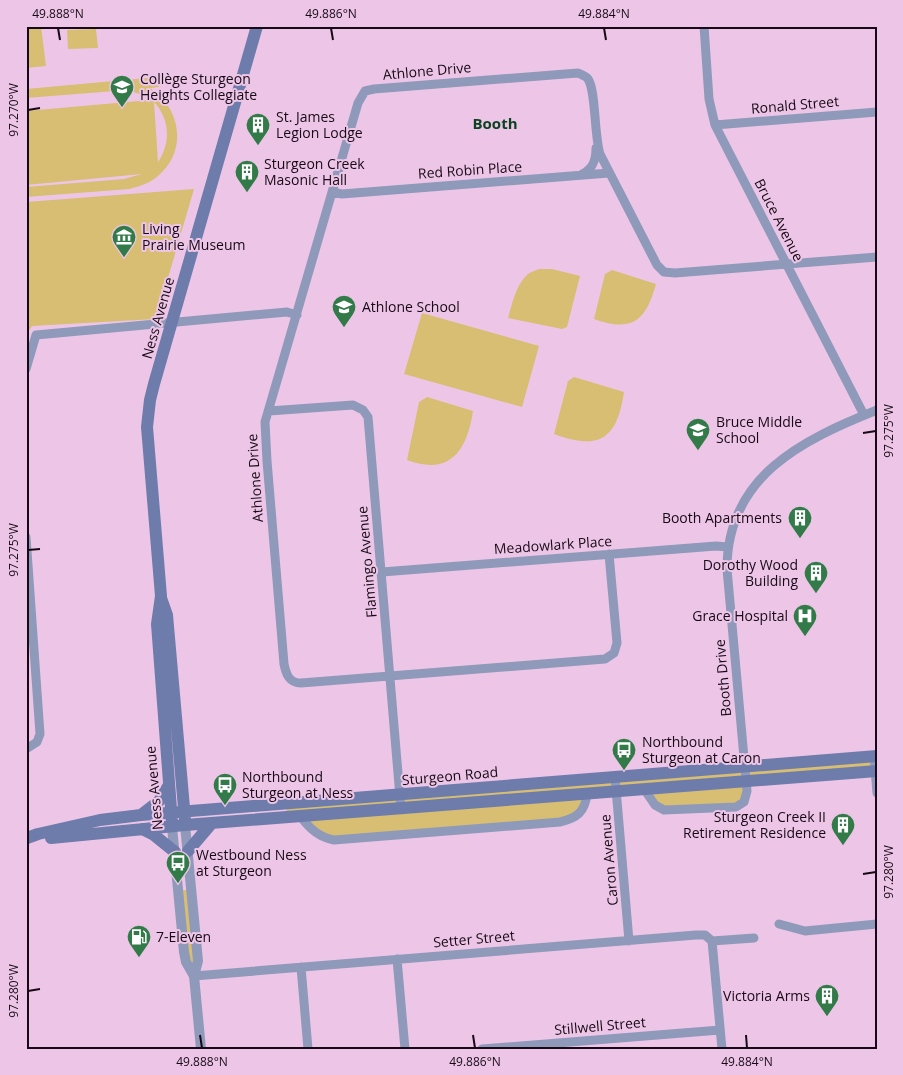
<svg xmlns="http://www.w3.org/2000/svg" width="903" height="1075" viewBox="0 0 903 1075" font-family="'Open Sans',sans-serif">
<rect width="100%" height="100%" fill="#edc6e7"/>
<!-- green -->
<path fill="#d8be73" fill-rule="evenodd" d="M26,26H41L46,66L26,68Z
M96,29L98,48L68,49L67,30Z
M158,77L159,87L150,88C181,108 188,151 158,176C150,183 140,186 130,189L26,197V187L124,179L142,174L26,185V111L150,100L142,95L128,90L26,98V89ZM154,102C170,119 171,143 158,162Z
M194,189L156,319L32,326L26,335V202Z
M539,269H552L580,276L567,327L562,329L508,318C512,304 516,284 528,274C531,272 536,270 539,269Z
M612,270L656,284C646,320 633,333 594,319L605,274Z
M422,313L539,346L522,407L404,374Z
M574,377L624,392C617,439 600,451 554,434L568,381Z
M427,397L473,411C467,451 450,476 407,460L419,402Z
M874,756L875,771L746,781L744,802L664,810L644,789L588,794L575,818L334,840L301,817L287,818L286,804Z
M179,890H192L194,976L186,962Z"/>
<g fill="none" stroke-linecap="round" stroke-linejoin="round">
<!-- minor -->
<path stroke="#8f9abb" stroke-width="9" d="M704,26L709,99L715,125L864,415
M715,125L877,112
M582,174C593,169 596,160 596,148
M332,192L342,194L609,173
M26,369L36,335L287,312L297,315
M269,411L353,405L363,410L368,417L401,809
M26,537L40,734L37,742L26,749
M609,554L617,643L614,653L605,659L301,683C289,683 286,674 284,664L267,461L265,422L358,103L365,91L374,89L578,73C582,75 586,76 588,79C596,90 594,135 600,154L657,265L664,272L675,273L877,257
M382,572L716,546L728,547
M874,756L877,793
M615,777L629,941
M644,789L655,805L664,810L736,807L744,802L747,791L727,569C727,476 802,440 877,410
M301,817C310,829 319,837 334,840L560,822C577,818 585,812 587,794
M779,924L805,931L877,924
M712,941L722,1049
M397,959L405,1049
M301,967L308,1049
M194,976L696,935H705L712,941L754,938
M482,1049L720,1030"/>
<!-- tertiary -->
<path stroke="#8f9abb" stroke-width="10" d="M185,825L198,961L194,976L201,1049
M172,827L184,952L186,962L194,976"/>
<!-- secondary -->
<path stroke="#6e7cac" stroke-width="12" d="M161,598L167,615L185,819
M141,815L159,801L169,785
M172,822L157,624L161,596L147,427L150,400L154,384L257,26
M142,829L154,835L175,852
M27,838L38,834L100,820L141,815L877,756
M51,838L185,825L877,771
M188,851L211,824"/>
</g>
<!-- ticks -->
<path fill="none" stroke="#170a16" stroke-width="2" d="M58,28L60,40M331,28L333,40M604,28L606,40M28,110L40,108M863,433L876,431M28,550L40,549M863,874L876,872M28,991L40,989M200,1035L202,1048M473,1035L475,1048M746,1035L747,1048"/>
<!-- icons -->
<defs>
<symbol id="school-pin" viewBox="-11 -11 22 30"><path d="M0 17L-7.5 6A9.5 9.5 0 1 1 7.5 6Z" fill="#327b49" stroke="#edc6e7"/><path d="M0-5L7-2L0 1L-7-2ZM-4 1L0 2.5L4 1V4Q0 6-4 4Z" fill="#fff"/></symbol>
<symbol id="building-pin" viewBox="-11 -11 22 30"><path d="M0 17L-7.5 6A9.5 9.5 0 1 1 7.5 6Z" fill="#327b49" stroke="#edc6e7"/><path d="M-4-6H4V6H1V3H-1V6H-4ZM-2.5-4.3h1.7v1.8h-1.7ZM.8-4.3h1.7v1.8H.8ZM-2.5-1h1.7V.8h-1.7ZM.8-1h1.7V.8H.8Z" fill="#fff"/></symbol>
<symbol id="museum-pin" viewBox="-11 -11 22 30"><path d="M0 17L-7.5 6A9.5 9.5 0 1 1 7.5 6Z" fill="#327b49" stroke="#edc6e7"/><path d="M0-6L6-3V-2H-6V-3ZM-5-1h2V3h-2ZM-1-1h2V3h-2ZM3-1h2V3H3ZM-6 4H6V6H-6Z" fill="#fff"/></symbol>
<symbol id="hospital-pin" viewBox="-11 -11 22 30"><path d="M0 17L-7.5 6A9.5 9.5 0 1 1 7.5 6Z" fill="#327b49" stroke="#edc6e7"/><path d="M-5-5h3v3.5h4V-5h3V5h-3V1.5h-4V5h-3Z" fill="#fff"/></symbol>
<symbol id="bus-pin" viewBox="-11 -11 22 30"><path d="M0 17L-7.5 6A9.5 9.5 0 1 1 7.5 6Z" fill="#327b49" stroke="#edc6e7"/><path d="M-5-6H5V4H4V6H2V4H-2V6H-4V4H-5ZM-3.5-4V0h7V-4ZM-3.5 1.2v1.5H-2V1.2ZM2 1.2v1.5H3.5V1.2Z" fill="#fff"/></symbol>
<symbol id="fuel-pin" viewBox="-11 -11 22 30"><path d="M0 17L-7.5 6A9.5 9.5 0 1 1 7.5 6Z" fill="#327b49" stroke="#edc6e7"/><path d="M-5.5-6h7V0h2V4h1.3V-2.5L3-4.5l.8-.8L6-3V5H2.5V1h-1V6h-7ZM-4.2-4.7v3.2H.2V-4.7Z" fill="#fff"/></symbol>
</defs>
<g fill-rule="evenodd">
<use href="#school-pin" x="108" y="73" width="28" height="38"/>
<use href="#building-pin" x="244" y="111" width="28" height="38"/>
<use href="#building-pin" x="233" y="158" width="28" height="38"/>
<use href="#museum-pin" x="110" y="223" width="28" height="38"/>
<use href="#school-pin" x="330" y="293" width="28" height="38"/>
<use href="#school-pin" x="684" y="416" width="28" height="38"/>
<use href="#building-pin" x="786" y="504" width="28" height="38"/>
<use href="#building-pin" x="802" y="559" width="28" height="38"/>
<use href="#hospital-pin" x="791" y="602" width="28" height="38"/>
<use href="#bus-pin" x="610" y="736" width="28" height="38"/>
<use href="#bus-pin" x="211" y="771" width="28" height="38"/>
<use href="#building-pin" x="829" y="811" width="28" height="38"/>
<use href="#bus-pin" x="164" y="849" width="28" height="38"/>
<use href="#fuel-pin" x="125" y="923" width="28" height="38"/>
<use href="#building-pin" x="813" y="982" width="28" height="38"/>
</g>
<g text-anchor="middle" stroke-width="4" stroke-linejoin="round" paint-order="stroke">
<!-- street labels -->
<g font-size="14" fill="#170a16" stroke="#edc6e7">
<text transform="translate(427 71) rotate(-5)" y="5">Athlone Drive</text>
<text transform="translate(795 105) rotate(-5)" y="5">Ronald Street</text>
<text transform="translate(470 170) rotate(-4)" y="5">Red Robin Place</text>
<text transform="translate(779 220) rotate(63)" y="5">Bruce Avenue</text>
<text transform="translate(158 318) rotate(-74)" y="5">Ness Avenue</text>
<text transform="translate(255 478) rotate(-94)" y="5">Athlone Drive</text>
<text transform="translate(553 545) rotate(-4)" y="5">Meadowlark Place</text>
<text transform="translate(367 562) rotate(-95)" y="5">Flamingo Avenue</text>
<text transform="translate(723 678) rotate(-95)" y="5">Booth Drive</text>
<text transform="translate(450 776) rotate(-5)" y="5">Sturgeon Road</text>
<text transform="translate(154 788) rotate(-95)" y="5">Ness Avenue</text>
<text transform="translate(609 860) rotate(-95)" y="5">Caron Avenue</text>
<text transform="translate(474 939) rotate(-5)" y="5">Setter Street</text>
<text transform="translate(600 1026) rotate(-5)" y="5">Stillwell Street</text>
</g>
<!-- poi labels -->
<g font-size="14" fill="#170a16" stroke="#edc6e7" text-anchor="start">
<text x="140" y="84">Collège Sturgeon<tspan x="140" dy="16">Heights Collegiate</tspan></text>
<text x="276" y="122">St. James<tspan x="276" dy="16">Legion Lodge</tspan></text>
<text x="264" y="169">Sturgeon Creek<tspan x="264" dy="16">Masonic Hall</tspan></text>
<text x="142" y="234">Living<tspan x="142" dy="16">Prairie Museum</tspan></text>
<text x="362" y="312">Athlone School</text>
<text x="716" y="427">Bruce Middle<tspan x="716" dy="16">School</tspan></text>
<text x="782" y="523" text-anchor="end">Booth Apartments</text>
<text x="798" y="570" text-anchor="end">Dorothy Wood<tspan x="798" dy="16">Building</tspan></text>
<text x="788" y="621" text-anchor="end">Grace Hospital</text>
<text x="642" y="747">Northbound<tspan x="642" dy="16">Sturgeon at Caron</tspan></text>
<text x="242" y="782">Northbound<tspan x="242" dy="16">Sturgeon at Ness</tspan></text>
<text x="826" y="822" text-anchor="end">Sturgeon Creek II<tspan x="826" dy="16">Retirement Residence</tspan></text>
<text x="196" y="860">Westbound Ness<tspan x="196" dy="16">at Sturgeon</tspan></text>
<text x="156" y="942">7-Eleven</text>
<text x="810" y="1001" text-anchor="end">Victoria Arms</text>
</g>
<!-- neighbourhood labels -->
<g font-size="15" font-weight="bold" fill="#0c4220" stroke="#edc6e7">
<text x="495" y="129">Booth</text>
</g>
</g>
<!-- border -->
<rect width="903" height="1075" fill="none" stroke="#edc6e7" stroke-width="55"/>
<rect x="28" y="28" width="848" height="1020" fill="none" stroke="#170a16" stroke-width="2"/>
<g font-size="12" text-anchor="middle" fill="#170a16">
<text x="58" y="18">49.888°N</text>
<text x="331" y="18">49.886°N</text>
<text x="604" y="18">49.884°N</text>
<text transform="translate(14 110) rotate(-90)" y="4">97.270°W</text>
<text transform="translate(889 431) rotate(-90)" y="4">97.275°W</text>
<text transform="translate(14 550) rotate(-90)" y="4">97.275°W</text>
<text transform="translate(889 872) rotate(-90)" y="4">97.280°W</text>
<text transform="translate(14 991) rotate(-90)" y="4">97.280°W</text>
<text x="202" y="1066">49.888°N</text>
<text x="475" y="1066">49.886°N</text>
<text x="747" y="1066">49.884°N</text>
</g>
</svg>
